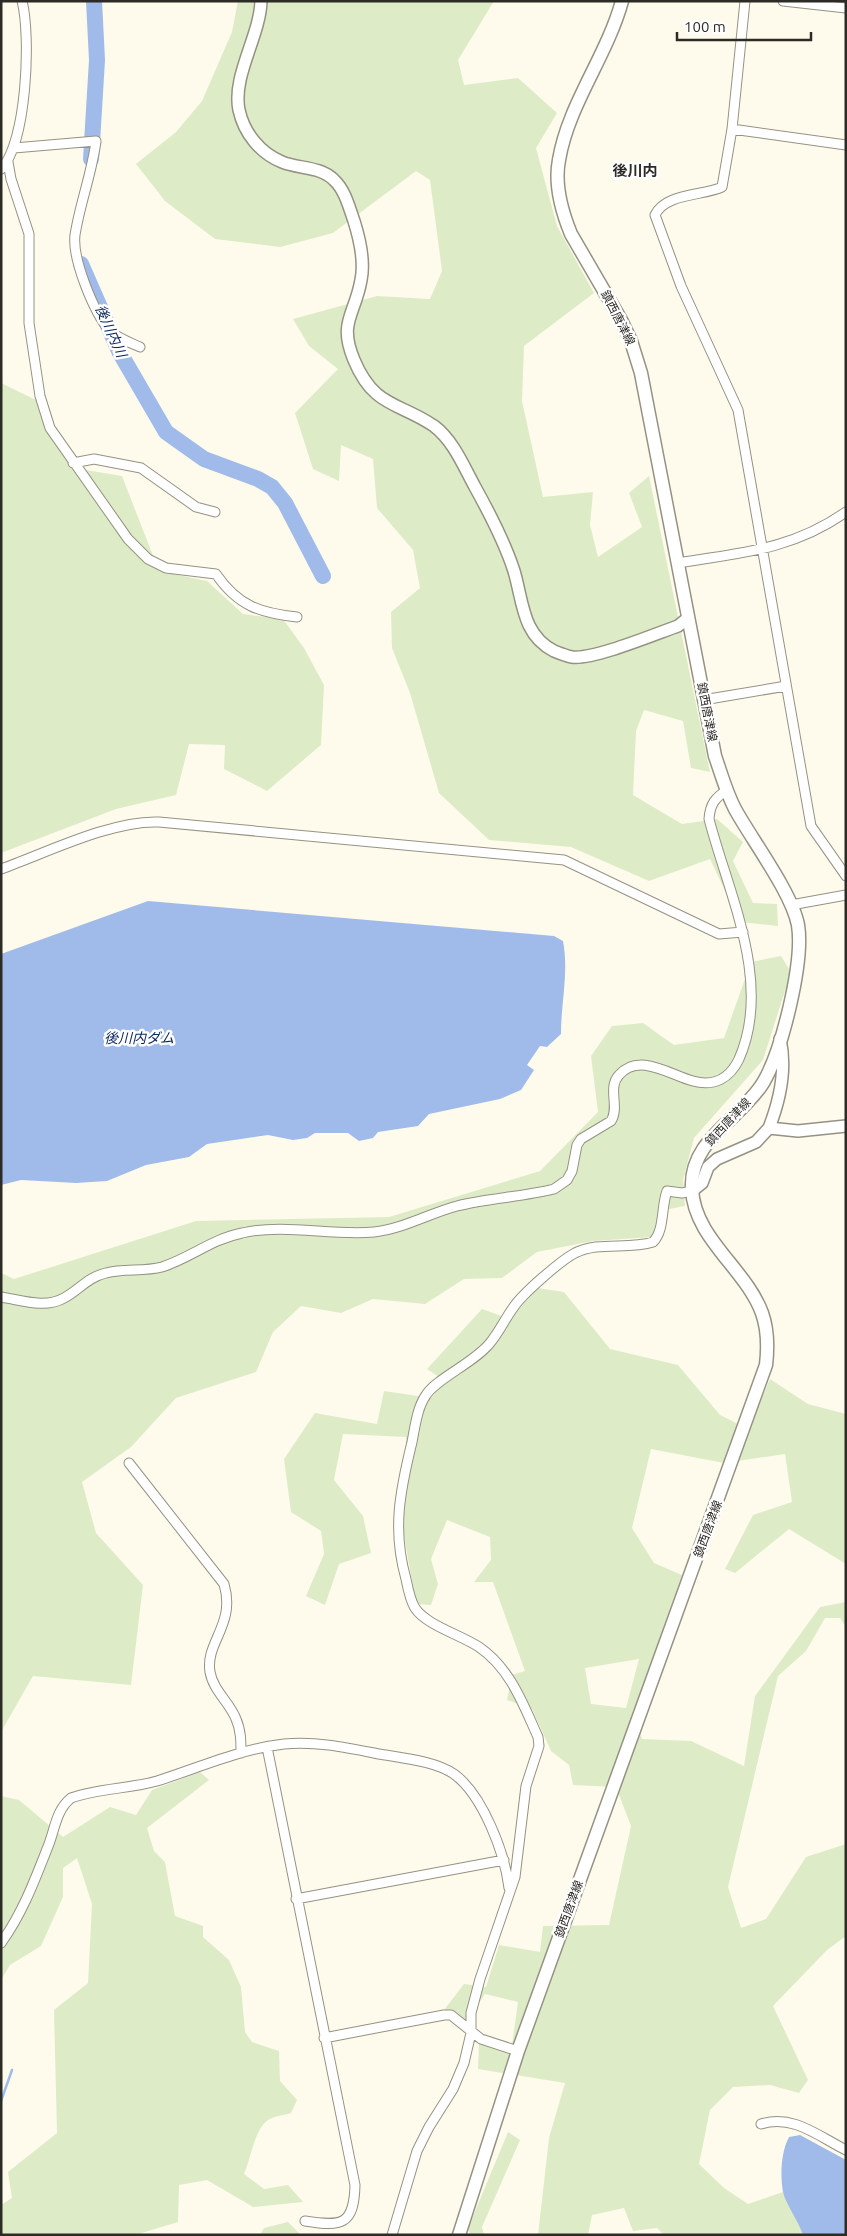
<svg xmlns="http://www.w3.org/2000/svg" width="847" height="2236" viewBox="0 0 847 2236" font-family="Ubuntu,'Noto Sans JP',sans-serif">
<rect width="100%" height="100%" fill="#fefbec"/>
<!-- green -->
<path fill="#ddecc7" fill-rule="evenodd" d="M238,1H494L458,60L464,85L518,78L557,113L536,148L557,226L594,293L524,346L522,401L543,497L593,492L590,525L598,557L642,527L629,493L649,476L710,772L691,768L683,721L644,710L636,731L633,795L682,824L717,819L743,842L733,861L753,903L777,904L778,926L740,922L710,859L649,881L571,847L489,840L439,793L410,693L392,648L391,612L420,588L413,550L377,508L373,459L341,445L339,481L313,469L295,413L338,369L309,346L293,319L377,296L430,299L442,271L430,180L416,171L333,233L280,247L215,239L165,201L136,164L176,132L202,101L232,32Z
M1,383L36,400L74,468L122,476L159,571L207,581L243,614L283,619L304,648L324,685L321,745L267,791L224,769L225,745L189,744L176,795L116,809L1,853Z
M781,956L791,972L763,1060L694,1138L683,1180L685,1206L659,1211L653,1237L593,1241L537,1252L502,1278L464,1279L425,1304L373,1299L341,1313L301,1306L273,1332L256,1372L176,1398L131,1447L82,1482L96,1533L143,1585L131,1685L33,1676L1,1732V1273L14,1279L196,1221L389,1217L540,1171L598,1112L591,1056L612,1026L643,1023L674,1045L724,1038L751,962Z
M538,1288L564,1292L610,1349L678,1365L720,1415L748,1429L770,1379L808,1404L846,1414V1564L789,1529L735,1573L725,1569L753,1515L792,1502L785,1454L724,1463L651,1449L632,1528L654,1563L682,1575L634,1711L642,1739L691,1741L744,1766L755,1696L820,1607L846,1602V1627L840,1618H825L806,1651L778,1676L728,1887L741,1928L766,1919L806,1857L846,1844V1936L827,1950L773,2006L808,2080L799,2093L770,2085L733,2087L710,2110L699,2164L724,2188L748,2204L783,2192L799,2221L803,2235H664L657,2228L633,2231L624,2208L592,2215L588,2235H538L549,2138L565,2083L478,2069L479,2041L512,2045L518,2002L485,1994L467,2021L444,2010L464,1984L486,1987L499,1945L540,1952L543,1926L609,1925L631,1826L616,1787L573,1785L569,1765L551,1751L532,1709L507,1700L512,1675L525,1671L493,1582H474L491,1560L490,1537L447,1520L431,1559L438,1584L431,1605L416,1604L403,1530L406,1437L343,1434L334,1480L363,1516L371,1553L339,1564L325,1605L306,1596L324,1554L321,1531L291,1512L284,1459L315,1413L377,1424L384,1391L431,1398L445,1381L427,1369L482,1309L510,1319ZM639,1659L626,1708L591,1704L585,1668Z
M200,1772L209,1780L147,1828L154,1851L165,1862L175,1916L203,1926V1937L229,1960L241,1987L245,2032L252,2042L279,2051L280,2081L297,2100L291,2113C285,2115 274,2116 268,2120C254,2130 251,2159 244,2174L264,2189L288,2185L303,2202L253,2207L207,2180L179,2185L178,2222L135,2235H1V2205L12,2198L8,2172L57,2133L54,2010L88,1983L92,1904L77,1858L63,1868V1897L41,1946L10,1965L1,1980V1796L19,1800L63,1837L110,1807L136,1815L152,1790Z
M508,2132L520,2140L482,2227L484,2235H470L468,2228Z
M288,2222L301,2235H260L264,2228Z"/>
<!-- water -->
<path fill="#a0bbea" d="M148,901L554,936L563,941C569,973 561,1001 561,1034L547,1047L540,1046L527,1065L534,1070L521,1090L500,1099L429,1114L418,1126L378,1132L373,1138L359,1141L348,1133H315L307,1138L293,1140L268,1135L207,1144L189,1157L146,1165L107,1181L76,1183L21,1180L1,1185V954Z
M800,2135L846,2160V2235H803C798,2220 786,2205 783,2192C780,2175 781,2152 789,2137Z"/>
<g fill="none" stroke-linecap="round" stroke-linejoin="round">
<!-- stream -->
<path stroke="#a0bbea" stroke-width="2.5" d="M1,2101L12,2070"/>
<!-- river -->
<path stroke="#a0bbea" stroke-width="16" d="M91,159L97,60L94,1
M81,264L120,353L166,432L204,459L258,479L272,487L285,503L323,576"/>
<defs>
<path id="minor" d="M745,1L732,129L722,187C703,196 665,193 655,215L681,286L738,410L811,826L846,876
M783,1L846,8
M732,129L846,145
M14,148L96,141C92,173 80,203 75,235C72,259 94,313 110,331C117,338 131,343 140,347
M8,162L11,179L29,234V323L40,396L50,428L128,539L148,559L166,568L216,574C238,606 260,613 297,617
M1,169C27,143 31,36 22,1
M73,463L94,459L141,468L196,507L215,512
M677,563C740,553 792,550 846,512
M709,699L786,686
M1,869C46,853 112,820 159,822L564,860L719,934L743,932
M791,905L846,895
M1,1297C21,1300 45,1309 64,1298C79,1290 88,1277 106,1273C124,1268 143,1272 162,1267C190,1258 212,1239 242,1233C285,1223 330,1236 374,1232C403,1229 430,1213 457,1206C489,1198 522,1197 554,1189L567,1180L572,1171L577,1145L581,1139L611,1121C620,1107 607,1088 619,1075C639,1052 670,1075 693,1081C714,1087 730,1078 739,1059C773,982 728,893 709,819C710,804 715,798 727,790
M129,1463L224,1584C236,1625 205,1642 210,1672C213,1690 230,1703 236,1719C241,1730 241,1742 241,1753
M267,1747L355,2185C354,2225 342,2227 305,2221
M296,1899L504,1860
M1,1943C22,1914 34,1882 47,1849C55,1831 55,1811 71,1798C99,1788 129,1789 157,1781C198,1768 240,1749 284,1744C314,1741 344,1747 374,1753C399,1758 433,1760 454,1774C483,1795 505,1854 509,1888
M324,2038L444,2015H451L481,2039L518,2051
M761,2124C793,2114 818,2136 846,2150
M392,2235L417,2151L429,2127L453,2089L464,2063L471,2033V2013L480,1979L515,1877L526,1786L539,1746L538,1737C523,1704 510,1668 479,1647C461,1635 426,1625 415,1608C410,1600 408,1589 406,1579C392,1530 400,1491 412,1442C415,1427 417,1408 426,1395C437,1378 474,1363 490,1343C499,1332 505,1319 513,1308C522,1294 560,1261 575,1253C599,1241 628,1250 653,1242C665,1230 661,1206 667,1191L682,1193L692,1191"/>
<path id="tertiary" d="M261,1C260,36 232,76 239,110C244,133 260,153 282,162C299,169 320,166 334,180C345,190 349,207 354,221C360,240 365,261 361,280C355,315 338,322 354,360C374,408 399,402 434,426C453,440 464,467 475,487C490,514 505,543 514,571C523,601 522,635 554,651C559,653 566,656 572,657C593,660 655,634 678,626L688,618
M769,1128C780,1100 787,1070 780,1039
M692,1191L702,1183L708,1167L717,1159L756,1142L769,1128L798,1131L846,1126"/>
<path id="secondary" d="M459,2235L518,2051L766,1365C768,1348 768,1330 762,1313C746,1269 694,1238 692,1189C689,1140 740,1120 763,1083C782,1051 804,962 798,925C792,893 752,840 735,809C726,792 721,773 715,756L641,373L631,341L621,320L571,234C562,212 554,185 559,160C568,105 607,56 622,1"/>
</defs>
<!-- minor casing -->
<use href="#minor" stroke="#959284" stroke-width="11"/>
<!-- tertiary casing -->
<use href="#tertiary" stroke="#959284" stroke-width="14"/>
<!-- secondary casing -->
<use href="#secondary" stroke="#959284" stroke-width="15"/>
<!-- minor -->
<use href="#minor" stroke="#fff" stroke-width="9"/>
<!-- tertiary -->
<use href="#tertiary" stroke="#fff" stroke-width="11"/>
<!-- secondary -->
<use href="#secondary" stroke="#fff" stroke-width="12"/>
</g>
<g text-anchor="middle" stroke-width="5" stroke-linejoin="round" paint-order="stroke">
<!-- street labels -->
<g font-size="12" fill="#2c2b26" stroke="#fff">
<text transform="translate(618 318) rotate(63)" y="4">鎮西唐津線</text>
<text transform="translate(707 712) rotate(79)" y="4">鎮西唐津線</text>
<text transform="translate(728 1122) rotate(-47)" y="4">鎮西唐津線</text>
<text transform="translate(708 1529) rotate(-70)" y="4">鎮西唐津線</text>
<text transform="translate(569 1909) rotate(-70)" y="4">鎮西唐津線</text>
</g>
<!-- water labels -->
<g font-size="14" font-style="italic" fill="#07255b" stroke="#fff">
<text transform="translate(111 331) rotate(66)" y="5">後川内川</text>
<text x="139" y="1043">後川内ダム</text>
</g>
<!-- quarter labels -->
<g font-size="15" font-weight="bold" fill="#2c2b26" stroke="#fff">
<text x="635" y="176">後川内</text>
</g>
</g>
<!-- border -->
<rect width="847" height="2236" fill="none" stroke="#2c2b26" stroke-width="5"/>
<!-- scale -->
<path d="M677 32v8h134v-8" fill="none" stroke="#2c2b26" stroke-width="2.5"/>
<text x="684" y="32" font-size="15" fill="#2c2b26" stroke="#ffffff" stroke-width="4" paint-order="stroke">100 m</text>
</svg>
